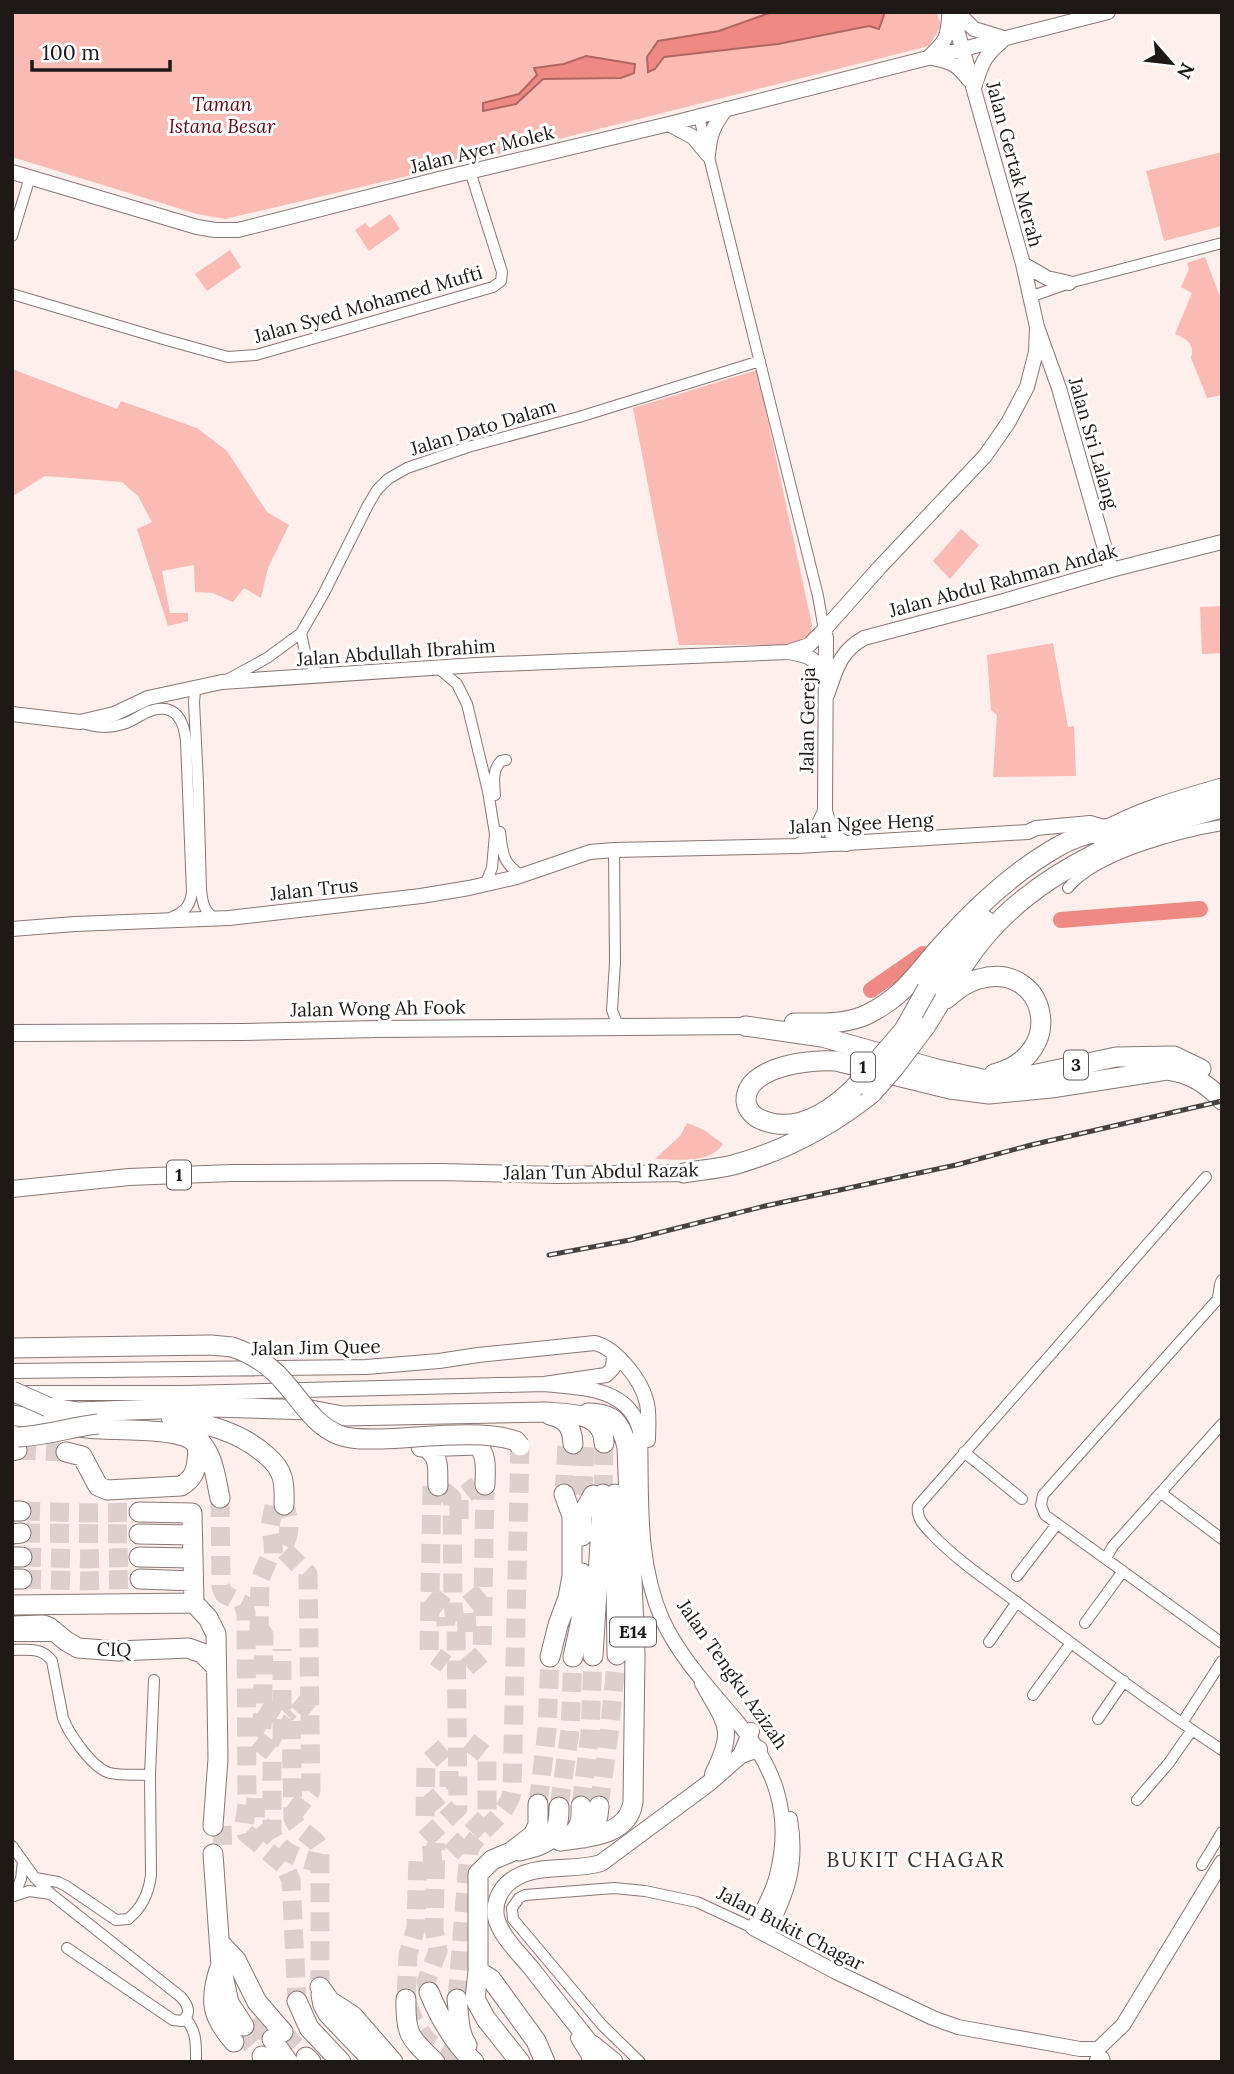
<svg xmlns="http://www.w3.org/2000/svg" width="1234" height="2074" viewBox="0 0 1234 2074" font-family="Lora,serif">
<rect width="100%" height="100%" fill="#feefed"/>
<!-- green -->
<path fill="#fabbb5" d="M12,12H937L941,26L929,46L471,161L225,219L197,214L12,157Z
M1222,152V226L1164,241L1146,171Z
M390,214L400,229L369,251L355,230L365,223L370,228Z
M230,250L241,267L207,291L195,274Z
M1205,257L1222,302V395L1207,398L1191,358C1195,344 1187,339 1175,334L1192,293L1181,287L1189,269L1187,263Z
M12,369L117,409L121,401L197,428L227,451L267,512L289,525L268,568L261,598L244,588L233,602L213,593L195,592L194,565L162,571L170,613H188V621L168,626L137,529L152,522L138,496L122,482L45,476L13,496Z
M757,370L812,625L810,639L801,645H679L633,408Z
M961,529L979,545L950,579L933,561Z
M1222,606V653L1202,654L1200,607Z
M1053,643L1068,727L1074,726L1076,776L993,777L997,715L991,710L987,655Z
M687,1123L704,1130L723,1144C709,1165 677,1159 655,1159L680,1136Z"/>
<!-- water -->
<path fill="#ee8983" stroke="#b06763" stroke-width="2" d="M772,12H885L879,29L869,26L778,44L664,57L655,69L648,72L647,57L658,41L719,31Z
M586,56L635,64L634,73L621,78L543,79L516,104L483,111V103L519,94L537,75L534,68L564,64Z"/>
<g fill="none" stroke-linecap="round" stroke-linejoin="round">
<!-- river -->
<path stroke="#ee8983" stroke-width="16" d="M1061,920L1200,909
M871,990L923,954"/>
<!-- highway-tunnel -->
<path stroke="#dccfcd" stroke-width="19" stroke-dasharray="19 10" stroke-linecap="butt" d="M17,1450L66,1452
M432,1486L429,1652L446,1664
M564,1494L567,1445
M603,1494L604,1443
M583,1495L585,1444
M220,1498L221,1587L224,1594L243,1604L246,1613L247,1805L244,1825L246,1833L284,1865L291,1880L297,2001
M274,1506L270,1526L273,1542L274,1563
M21,1511L90,1513L139,1512
M459,1519V1499L477,1485
M21,1533L139,1534
M284,1545C291,1533 290,1518 284,1505
M285,1551L308,1574L311,1791L293,1814
M22,1557L85,1559L139,1557
M22,1579L83,1581L140,1579
M430,1595L445,1607L446,1626
M259,1628L264,1635L262,1729L282,1739
M467,1632L466,1606L483,1592
M259,1635L260,1579L273,1549
M467,1667L482,1654L485,1485
M310,1698L291,1721L293,1818C298,1833 314,1835 320,1848V1987
M262,1706L282,1718L290,1710
M282,1738V1649
M257,1740L272,1752V1833C279,1853 301,1859 320,1863
M256,1798L255,1818L274,1839
M538,1804L547,1730L550,1657
M581,1806L590,1733L593,1656
M599,1806L609,1734L617,1655
M559,1807L570,1731L573,1657
M425,1808L449,1787V1768
M425,1816L426,1764L448,1744
M222,1826L223,1854
M425,1839L458,1808L456,1625L453,1606L452,1498L438,1486
M429,1992L426,1982L438,1951L434,1930L436,1843
M457,1999L469,1850C479,1828 507,1817 512,1792L520,1446
M252,2021L272,2039
M239,2031L262,2056
M283,2032L306,2057
M457,2061L430,2043L423,2035L413,2019L406,1999L408,1955L416,1927L418,1856L450,1854L487,1816V1756L468,1741"/>
<defs>
<path id="street" d="M699,117L818,596L824,630
M12,236L30,177
M12,294L163,339L228,357L256,355L493,287L501,281L502,272L470,171
M1030,297L1069,283L1222,243
M301,633L305,652L318,676
M437,667L457,684L467,704L488,791L495,834L492,868L485,885
M225,681L267,658L301,633L324,593L368,505L377,490L388,479L407,468L468,447L579,417L760,361
M200,686L195,692L194,702L198,783L201,889C202,902 204,911 214,918
M80,722C95,727 108,729 123,724C134,721 142,713 153,710C176,704 184,721 186,741L192,892C190,908 183,913 168,919
M495,795C494,783 492,770 501,761L506,760
M500,832C503,855 502,862 522,876
M614,850L615,963L612,1010L618,1026
M1068,888C1095,854 1180,832 1222,825
M1206,1177L918,1506C916,1518 924,1526 932,1534C959,1563 996,1586 1027,1610C1091,1658 1155,1706 1222,1750
M1222,1280C1218,1286 1220,1294 1217,1300L1043,1495L1041,1505L1045,1515L1222,1643
M964,1452L1022,1499
M1161,1493L1222,1539
M1106,1558L1113,1546L1222,1424
M1017,1576L1057,1524
M1085,1623L1123,1571
M12,1636H58
M989,1642L1017,1602
M12,1650C28,1650 42,1647 52,1661L63,1718C69,1734 93,1769 110,1773C123,1776 138,1774 150,1775
M1033,1695L1071,1643
M1098,1719L1124,1681
M1182,1723L1222,1661
M1137,1800L1168,1764L1192,1730
M12,1846L35,1878L51,1894L181,1997C188,2005 192,2014 182,2021L173,2020L67,1948
M1202,1865L1222,1832
M35,1878L58,1882L66,1886L116,1920L128,1919C142,1908 149,1892 151,1875L150,1775L154,1680
M14,1896L29,1891L51,1894
M14,1896L21,1879L23,1861
M186,2019C197,2032 196,2045 196,2062
M640,2062L602,2025L513,1919L512,1908L519,1898L525,1895L614,1888L645,1891L697,1902L753,1928"/>
<path id="secondary" d="M952,12L1023,264L1037,327L1059,388L1111,570
M957,12L974,29L1000,37
M930,56C945,42 948,38 949,17
M932,58C952,62 957,64 969,80
M975,85C982,63 984,56 1002,41
M669,124L693,137L708,155
M708,155C710,134 713,126 726,109
M12,172L197,227L215,230H238L439,179L669,124L1108,12
M1023,264L1047,278L1069,283
M824,630L826,638L825,811L832,834L846,844
M789,652C810,656 818,658 824,680
M827,695C836,670 839,652 864,638L1000,602L1111,570L1222,542
M12,714L80,722L114,714L148,698L222,682L476,665L788,652L809,645L824,630L879,568L985,456L1008,423L1027,387L1036,352L1037,327
M799,845L813,837L825,811
M12,929L75,924L229,918L421,896L469,888L517,877L590,852L614,850L798,846L1028,832L1036,828L1090,823L1107,828
M12,1371L366,1367L439,1361L478,1355L595,1343C616,1348 641,1380 646,1400C650,1412 648,1427 648,1440
M544,1384C581,1388 629,1387 640,1431C642,1494 636,1559 662,1619C679,1656 708,1687 734,1718C774,1765 793,1812 777,1875C773,1893 762,1911 753,1928L836,1972L933,2018L958,2027L1080,2049H1098L1123,2025L1222,1862
M22,1393H184L544,1384L606,1375L613,1368L614,1355
M766,1935C787,1894 798,1866 790,1819"/>
<path id="primary" d="M12,1033L243,1032L377,1029L745,1026
M12,1189L129,1177L231,1173L441,1172L558,1175L684,1173
M703,1683C726,1725 736,1728 713,1774
M741,1755L751,1731
M579,2038L589,2054L591,2062
M592,2045C572,2020 552,1995 532,1969C520,1954 500,1936 496,1917C493,1900 503,1884 517,1877C540,1864 575,1871 601,1863L709,1783L741,1755L759,1749"/>
<path id="highway" d="M1098,835C1135,813 1180,800 1222,788
M927,989L951,956L985,920
M946,999C956,991 966,982 979,979C1045,960 1070,1054 994,1074
M794,1023C819,1023 846,1025 868,1014C904,996 916,974 941,946C975,908 1014,871 1059,846C1074,837 1092,833 1109,828
M745,1026L822,1037L937,1069L992,1081L1014,1079L1116,1057L1174,1056L1201,1069
M925,1027C945,996 963,962 988,933C1046,867 1138,829 1222,808
M853,1089C830,1111 796,1134 762,1120C754,1117 747,1110 746,1101C745,1066 812,1059 836,1061L950,1089L989,1094L1051,1088L1167,1070C1190,1073 1206,1083 1222,1100
M684,1173C700,1170 717,1169 733,1165C784,1151 831,1126 872,1093
M12,1348L211,1345L232,1347
M48,1407L78,1412L214,1407L311,1410L342,1416L546,1412C569,1414 604,1412 604,1443
M12,1415C37,1419 62,1425 87,1428C110,1431 176,1427 193,1441C199,1446 198,1453 197,1460C196,1472 192,1480 181,1486L107,1490L98,1486L82,1456L66,1452
M550,1415C567,1419 572,1427 573,1444
M171,1417C206,1424 239,1431 266,1455C273,1461 280,1469 282,1477C285,1486 284,1496 284,1505
M197,1438C214,1455 215,1475 220,1498
M421,1447L477,1445C488,1455 485,1471 485,1485
M426,1447C441,1459 437,1468 438,1486
M12,1451L17,1450
M615,1494L617,1655
M12,1511H21
M139,1512L192,1513L194,1603L208,1618L216,1634L218,1759L213,1826
M12,1534L21,1533
M139,1534L192,1535
M582,1536V1515L593,1495
M12,1557H22
M139,1557L192,1558
M12,1579H22
M140,1579L193,1581
M12,1605L194,1603
M12,1626L43,1625L49,1627L66,1641L78,1648L118,1651L188,1648L202,1653L216,1667
M593,1656L603,1494
M550,1657L558,1625L568,1598L572,1576V1516L564,1494
M573,1657L581,1620L582,1573
M584,1838C596,1829 598,1821 599,1806
M560,1841C588,1837 628,1836 633,1802L635,1656L627,1447C621,1423 614,1413 588,1413
M561,1841C578,1833 582,1825 581,1806
M519,1851C549,1844 559,1840 559,1807
M213,1854L221,1966L229,2003L244,2026
M219,1942L236,1960L257,2002L283,2032
M219,1970C209,2002 212,2017 234,2042
M478,1971L491,1979L536,2041L545,2062
M320,1987L330,2001L353,2016L393,2062
M429,1992C440,2019 453,2042 474,2062
M321,1995L323,2005L328,2014L374,2062
M406,1999C405,2035 410,2038 435,2062
M457,1999C459,2015 458,2032 467,2045
M297,2001L309,2028L341,2062
M272,2039L288,2062
M592,2045L613,2062
M262,2056L266,2062
M306,2057L311,2062
M520,2062L486,2019L475,1999L478,1971V1874L492,1860L511,1852L533,1835L538,1825V1804
M1099,2062L1100,2060"/>
</defs>
<!-- street casing -->
<use href="#street" stroke="#877674" stroke-width="12"/>
<!-- secondary casing -->
<use href="#secondary" stroke="#877674" stroke-width="16"/>
<!-- primary casing -->
<use href="#primary" stroke="#877674" stroke-width="18"/>
<!-- highway casing -->
<use href="#highway" stroke="#877674" stroke-width="21"/>
<!-- street -->
<use href="#street" stroke="#fff" stroke-width="10"/>
<!-- secondary -->
<use href="#secondary" stroke="#fff" stroke-width="14"/>
<!-- primary -->
<use href="#primary" stroke="#fff" stroke-width="16"/>
<!-- highway -->
<use href="#highway" stroke="#fff" stroke-width="19"/>
<defs>
<path id="rail" d="M549,1255L630,1240L765,1206L956,1165L1031,1145L1222,1101"/>
</defs>
<!-- rail casing -->
<use href="#rail" stroke="#494140" stroke-width="5"/>
<!-- rail -->
<use href="#rail" stroke="#fff" stroke-width="2.5" stroke-dasharray="8" stroke-linecap="butt"/>
<defs>
<path id="highway-bridge" d="M853,1089L904,1030L927,989
M872,1093L894,1068L925,1027
M232,1347C253,1354 271,1366 285,1383C302,1402 314,1425 339,1435C352,1440 368,1439 382,1439C418,1438 483,1429 516,1441L520,1446
M12,1391L48,1407
M18,1437C45,1436 71,1427 98,1424"/>
</defs>
<!-- highway-bridge casing -->
<use href="#highway-bridge" stroke="#877674" stroke-width="21" stroke-linecap="butt"/>
<!-- highway-bridge -->
<use href="#highway-bridge" stroke="#fff" stroke-width="19"/>
</g>
<g text-anchor="middle" stroke-width="6" stroke-linejoin="round" paint-order="stroke">
<!-- shield labels -->
<g fill="#fff" stroke="#625d5d" stroke-width="2">
<rect x="1064" y="1050.5" width="24" height="29" rx="5"/>
<rect x="851" y="1052.5" width="24" height="29" rx="5"/>
<rect x="167" y="1160.5" width="24" height="29" rx="5"/>
<rect x="610" y="1617.5" width="46" height="29" rx="5"/>
</g>
<g font-size="18" font-weight="bold" fill="#1e1817">
<text x="1076" y="1071">3</text>
<text x="863" y="1073">1</text>
<text x="179" y="1181">1</text>
<text x="633" y="1638">E14</text>
</g>
<!-- park labels -->
<g font-size="19" font-style="italic" fill="#62050e" stroke="#fff">
<text x="222" y="111">Taman<tspan x="222" dy="22">Istana Besar</tspan></text>
</g>
<!-- street labels -->
<g font-size="19" fill="#1e1817" stroke="#fff">
<text transform="translate(482 149) rotate(-14)" y="7">Jalan Ayer Molek</text>
<text transform="translate(1015 164) rotate(75)" y="7">Jalan Gertak Merah</text>
<text transform="translate(368 304) rotate(-16)" y="7">Jalan Syed Mohamed Mufti</text>
<text transform="translate(483 427) rotate(-17)" y="7">Jalan Dato Dalam</text>
<text transform="translate(1094 443) rotate(74)" y="7">Jalan Sri Lalang</text>
<text transform="translate(1003 580) rotate(-15)" y="7">Jalan Abdul Rahman Andak</text>
<text transform="translate(396 652) rotate(-4)" y="7">Jalan Abdullah Ibrahim</text>
<text transform="translate(807 720) rotate(-89)" y="7">Jalan Gereja</text>
<text transform="translate(861 823) rotate(-3)" y="7">Jalan Ngee Heng</text>
<text transform="translate(314 889) rotate(-6)" y="7">Jalan Trus</text>
<text transform="translate(378 1008) rotate(-1)" y="7">Jalan Wong Ah Fook</text>
<text transform="translate(601 1171) rotate(-1)" y="7">Jalan Tun Abdul Razak</text>
<text transform="translate(316 1347) rotate(-1)" y="7">Jalan Jim Quee</text>
<text transform="translate(114 1649) rotate(2)" y="7">CIQ</text>
<text transform="translate(733 1674) rotate(55)" y="7">Jalan Tengku Azizah</text>
<text transform="translate(791 1928) rotate(27)" y="7">Jalan Bukit Chagar</text>
</g>
<!-- neighbourhood labels -->
<g font-size="21" letter-spacing="2" fill="#3e302f" stroke="#fff">
<text x="916" y="1867">BUKIT CHAGAR</text>
</g>
</g>
<!-- border -->
<rect width="1234" height="2074" fill="none" stroke="#1e1817" stroke-width="28"/>
<!-- north arrow -->
<g transform="translate(1171 63) rotate(118)" stroke="#ffffff" stroke-width="5" paint-order="stroke">
<path d="M0-5L12 26L0 18L-12 26Z" fill="#1e1817"/>
<text y="-10" font-size="19" font-weight="bold" text-anchor="middle" fill="#1e1817">N</text>
</g>
<!-- scale -->
<path d="M32 60v10h138v-10" fill="none" stroke="#1e1817" stroke-width="3.5"/>
<text x="42" y="60" font-size="21" fill="#1e1817" stroke="#ffffff" stroke-width="5" paint-order="stroke">100 m</text>
</svg>
